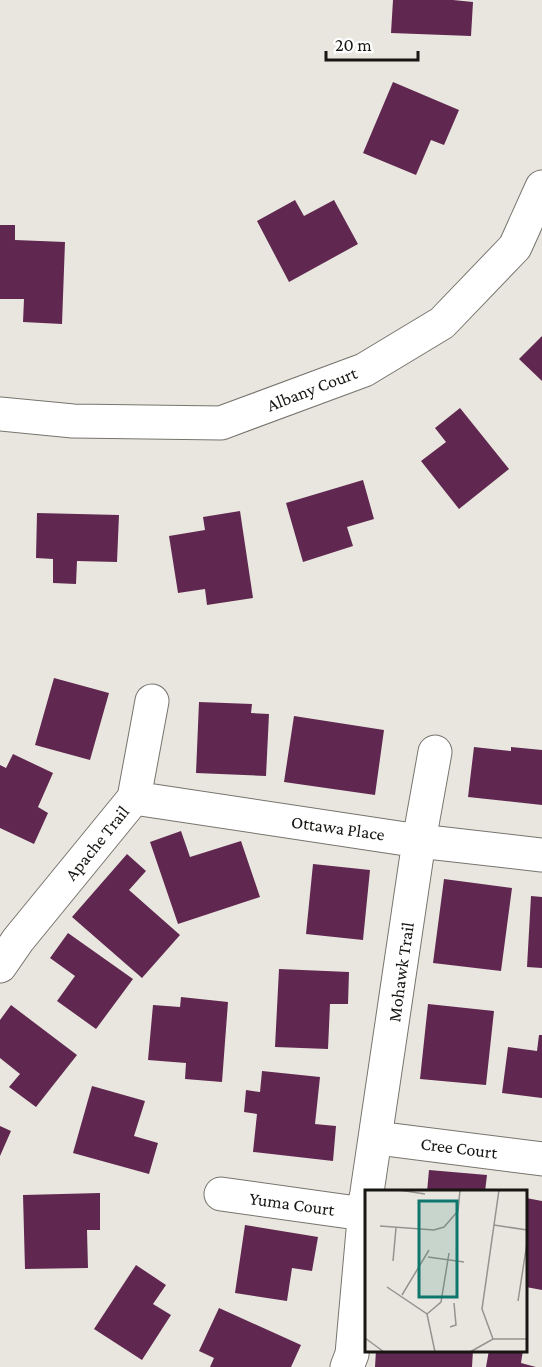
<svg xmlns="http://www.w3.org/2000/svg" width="542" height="1367" viewBox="0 0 542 1367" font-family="'Crimson Pro',serif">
<rect width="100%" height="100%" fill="#e9e6df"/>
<!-- building -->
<path fill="#602850" d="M393,0H453L473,2L471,36L391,33Z
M393,82L459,110L444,145L431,140L416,175L363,153Z
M295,200L304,216L334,200L358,244L289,282L257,221Z
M0,225H15V240L65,242L62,324L23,322L24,299H0Z
M542,336V381L519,359Z
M460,408L509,469L459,509L421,461L446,442L435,428Z
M363,480L374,519L347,527L353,546L303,562L286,503Z
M240,511L253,598L207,605L205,589L178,593L169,536L205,530L203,517Z
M37,513L119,515L117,562L77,561L76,584L53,583V559L36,558Z
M54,678L109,693L90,760L35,745Z
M199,702L252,704L251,713L269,714L266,776L196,773Z
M294,716L384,730L375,795L284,782Z
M474,747L511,751V747L542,750V805L468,797Z
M13,754L53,773L38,807L48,813L34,844L0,828V765L6,768Z
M181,831L190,857L241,841L260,897L178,924L150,842Z
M127,854L146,871L129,890L180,935L142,978L72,917Z
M313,864L370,870L363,940L306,934Z
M444,879L512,888L501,971L433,963Z
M531,896L542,897V968L527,967Z
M68,933L133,979L96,1029L57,1001L75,976L50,958Z
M279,969L349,972L348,1004H330L328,1049L275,1047Z
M181,997L228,1002L222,1082L185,1079L186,1063L148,1060L153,1005L180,1007Z
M428,1004L494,1011L486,1085L420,1079Z
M11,1005L77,1055L36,1107L9,1087L20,1074L0,1058V1020Z
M539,1035H542V1098L502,1093L508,1047L537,1051Z
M262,1071L320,1077L315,1124L336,1126L333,1161L253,1152L257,1114L244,1112L246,1090L260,1092Z
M92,1086L145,1101L134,1136L158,1143L149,1174L73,1153Z
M0,1126L11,1131L0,1156Z
M429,1170L487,1175L485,1192H427Z
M100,1193V1230H87L88,1268L25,1269L23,1195Z
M526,1198L542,1201V1290L526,1287Z
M245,1225L318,1237L312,1271L292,1268L287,1301L235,1293Z
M136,1265L166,1285L153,1304L171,1315L142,1360L94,1329Z
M219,1308L301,1345L291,1367H210L214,1358L199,1351Z
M376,1350H473L472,1367H375Z
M489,1350H523L521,1363L536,1367H486Z"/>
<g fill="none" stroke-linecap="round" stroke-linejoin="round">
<defs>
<path id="street" d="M0,414L73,421L221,423L364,370L442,323L515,247L542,187
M134,798L419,841L542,855
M0,966L18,940L134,798L152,701
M377,1138L542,1159
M367,1192L419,841L435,752
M221,1194L364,1214
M347,1367L352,1354L366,1197"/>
</defs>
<!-- street casing -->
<use href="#street" stroke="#76746d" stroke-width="35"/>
<!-- street -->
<use href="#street" stroke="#fff" stroke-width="33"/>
</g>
<g text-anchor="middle" stroke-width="6" stroke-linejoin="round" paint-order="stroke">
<!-- street labels -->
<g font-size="18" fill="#171613" stroke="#fff">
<text transform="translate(312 389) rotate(-21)" y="6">Albany Court</text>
<text transform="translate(338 828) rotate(8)" y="6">Ottawa Place</text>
<text transform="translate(97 843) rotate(-51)" y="6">Apache Trail</text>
<text transform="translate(401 972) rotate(-82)" y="6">Mohawk Trail</text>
<text transform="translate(459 1148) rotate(7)" y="6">Cree Court</text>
<text transform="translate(292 1204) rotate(8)" y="6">Yuma Court</text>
</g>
</g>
<!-- overview -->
<g transform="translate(365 1190)">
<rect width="162" height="162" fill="#e9e6df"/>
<path fill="none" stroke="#95938d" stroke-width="1.5" d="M34,0L60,4M129,35L162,40M15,36L69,40L79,37L93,21L95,0M63,67L99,72M28,71L31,38M22,97L62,124L70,162M37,105L64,60M153,111L162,53M62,124L76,112L84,63M85,137L91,135L89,113M0,148L19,162M128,149L117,119L134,0M105,162L128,149H162"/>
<path fill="#0f766e" fill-opacity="0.15" stroke="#0f766e" stroke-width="3" d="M54,11H92V107H54Z"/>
<rect width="162" height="162" fill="none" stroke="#171613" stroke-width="3"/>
</g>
<!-- scale -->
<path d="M326 51v9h92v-9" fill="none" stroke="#171613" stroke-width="3"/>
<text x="335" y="51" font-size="18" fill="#171613" stroke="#ffffff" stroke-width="4.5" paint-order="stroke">20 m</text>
</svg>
